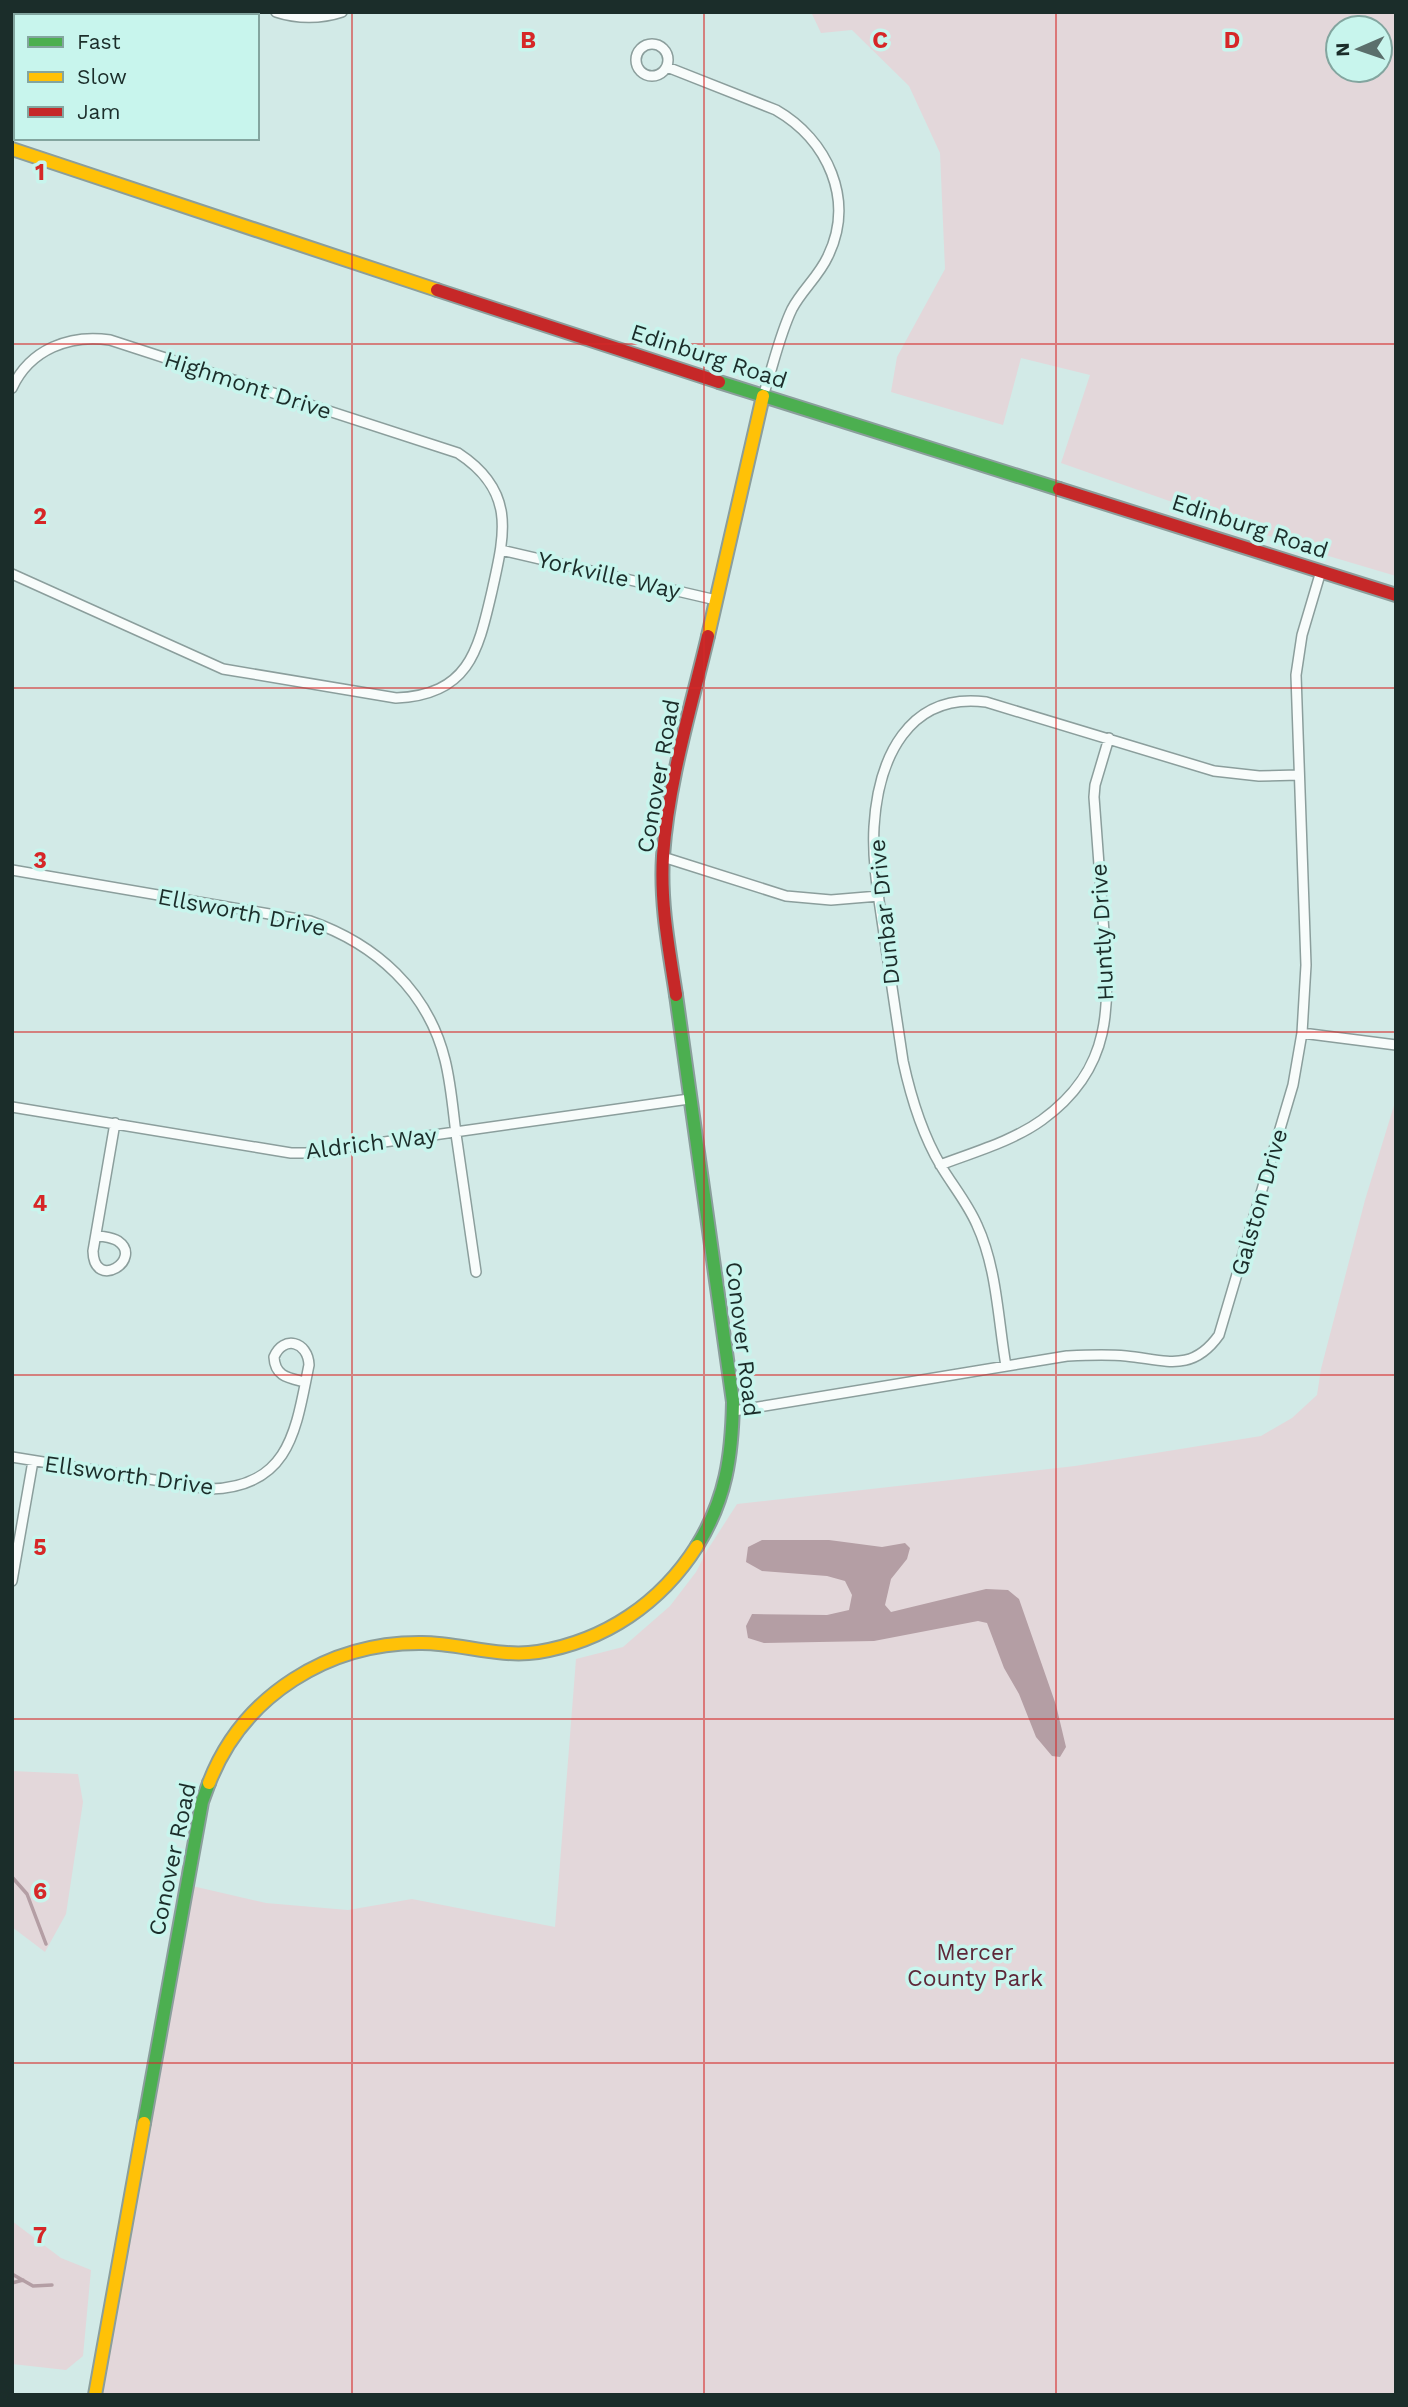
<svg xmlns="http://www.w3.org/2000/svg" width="1408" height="2407" viewBox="0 0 1408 2407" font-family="'Work Sans',sans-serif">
<rect width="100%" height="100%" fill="#d2eae7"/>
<!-- green -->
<path fill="#e3d7da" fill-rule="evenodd" d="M811,12H1396V576L1315,552L1061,463L1090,375L1021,358L1003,425L891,392L897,357L945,269L940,153L909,86L852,30L821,33ZM1380,28V70H1338V28Z
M1396,1099V2395H97L188,1885L266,1903L348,1910L412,1899L555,1927L576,1659L623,1647L670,1606L696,1572L708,1549L737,1504L1075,1466L1261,1436L1292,1418L1317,1395L1321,1369L1365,1200Z
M12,1771L78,1774L83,1802L66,1914L45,1952L12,1927Z
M12,2221L61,2258L91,2270L83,2356L66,2370L12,2364Z"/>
<!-- water -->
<path fill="#b49ea4" d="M762,1540H829L882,1547L905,1543L910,1548L907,1559L891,1579L885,1605L891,1612L986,1589L1008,1590L1019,1599L1056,1705L1066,1747L1060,1757L1052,1756L1036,1737L1019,1694L1004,1668L987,1623L978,1621L874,1641L764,1643L748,1638L746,1626L752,1614L827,1615L849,1610L852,1595L845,1581L827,1576L762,1571L746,1562L748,1547Z"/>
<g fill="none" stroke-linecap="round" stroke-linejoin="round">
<!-- stream -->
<path stroke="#b49ea4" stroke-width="3.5" d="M12,1877L27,1894L46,1944
M12,2274L33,2286L52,2285
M12,2283L23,2280"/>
<defs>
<path id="street" d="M276,12C297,19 321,19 342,12
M211,16L215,12
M636 60a16 16 0 1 1 32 0a16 16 0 1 1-32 0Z
M667,67L776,110C828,140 855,200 828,256C819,276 802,290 792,309C779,336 773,367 763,396
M12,388C30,349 70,334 110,340L458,453C516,491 505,533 492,591C478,651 469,695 396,698L223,669L12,574
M501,550L716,600
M663,857L786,896L831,900L879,896
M12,870L310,921C376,944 428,991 445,1060C451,1084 453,1110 456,1134C463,1180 469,1226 476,1272
M1302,1033L1396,1045
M12,1107L291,1153H306L689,1099
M940,1165C974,1152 1013,1141 1042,1120C1117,1066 1109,1000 1103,919C1100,878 1097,838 1094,797L1095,785L1109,738
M96,1235C103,1237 112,1237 118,1241C144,1259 94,1292 93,1251L115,1123
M1006,1366C998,1320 997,1268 977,1225C968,1204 953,1186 941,1166C922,1134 911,1098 903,1061C897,1019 890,976 884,934C879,899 872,863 874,827C878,759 908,692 986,702L1214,771L1259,776L1299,775
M734,1411L1067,1356C1087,1355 1106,1354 1126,1356C1166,1360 1192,1373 1219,1335L1293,1085L1302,1033L1306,965L1296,675L1302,635L1321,571
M12,1457L210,1489C291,1487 296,1428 309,1365C308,1341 283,1335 274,1357C275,1377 289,1378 305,1382
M12,1581L33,1461"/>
<path id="fast" d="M719,382L1059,489
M676,995L733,1402C732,1456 726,1499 697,1546
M144,2123L202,1802L209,1783"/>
<path id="slow" d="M12,149L437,290
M708,636L763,396
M209,1783C243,1695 329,1642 422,1643C460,1643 499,1658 538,1652C605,1641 661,1603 697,1546
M95,2395L144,2123"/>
<path id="jam" d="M437,290L719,382
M1059,489L1396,595
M676,995C669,949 660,903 663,856C668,782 691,708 708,636"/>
</defs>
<!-- street casing -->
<use href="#street" stroke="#8b9e9c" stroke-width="12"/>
<!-- fast casing -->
<use href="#fast" stroke="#8b9e9c" stroke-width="16"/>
<!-- slow casing -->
<use href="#slow" stroke="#8b9e9c" stroke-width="16"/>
<!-- jam casing -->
<use href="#jam" stroke="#8b9e9c" stroke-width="16"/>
<!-- street -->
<use href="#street" stroke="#f8fcfb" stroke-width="9"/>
<!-- fast -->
<use href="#fast" stroke="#4caf50" stroke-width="12"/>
<!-- slow -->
<use href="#slow" stroke="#ffc107" stroke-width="12"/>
<!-- jam -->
<use href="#jam" stroke="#c62828" stroke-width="12"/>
</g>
<!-- grid -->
<path fill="none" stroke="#d62828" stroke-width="2" stroke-opacity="0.55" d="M352,12V2395M704,12V2395M1056,12V2395M12,344H1396M12,688H1396M12,1032H1396M12,1375H1396M12,1719H1396M12,2063H1396"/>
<g text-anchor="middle" stroke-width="7" stroke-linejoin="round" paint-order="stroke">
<!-- street labels -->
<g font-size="23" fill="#1b2d2a" stroke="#c8f5ed">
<text transform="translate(709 356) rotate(18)" y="8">Edinburg Road</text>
<text transform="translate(248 385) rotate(18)" y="8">Highmont Drive</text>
<text transform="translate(1250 526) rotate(18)" y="8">Edinburg Road</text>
<text transform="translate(609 575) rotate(13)" y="8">Yorkville Way</text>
<text transform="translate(658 776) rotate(-80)" y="8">Conover Road</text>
<text transform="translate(242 912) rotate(11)" y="8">Ellsworth Drive</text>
<text transform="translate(884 912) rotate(-96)" y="8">Dunbar Drive</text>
<text transform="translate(1102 932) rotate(-93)" y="8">Huntly Drive</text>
<text transform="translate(371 1143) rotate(-7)" y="8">Aldrich Way</text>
<text transform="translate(1259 1202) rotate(-74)" y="8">Galston Drive</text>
<text transform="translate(743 1339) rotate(83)" y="8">Conover Road</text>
<text transform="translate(129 1475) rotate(8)" y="8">Ellsworth Drive</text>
<text transform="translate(172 1859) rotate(-78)" y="8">Conover Road</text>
</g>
<!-- park labels -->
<g font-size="23" fill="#5e2738" stroke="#c8f5ed">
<text x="975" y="1960">Mercer<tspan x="975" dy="26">County Park</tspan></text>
</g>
</g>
<g font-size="23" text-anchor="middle" font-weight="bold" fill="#d62828" stroke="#c8f5ed" stroke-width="7" stroke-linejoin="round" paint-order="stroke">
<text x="528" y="48">B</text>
<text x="880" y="48">C</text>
<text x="1232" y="48">D</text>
<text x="40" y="180">1</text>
<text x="40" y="524">2</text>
<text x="40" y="868">3</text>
<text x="40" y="1211">4</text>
<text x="40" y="1555">5</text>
<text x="40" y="1899">6</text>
<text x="40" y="2243">7</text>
</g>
<!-- border -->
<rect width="1408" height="2407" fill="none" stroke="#1b2d2a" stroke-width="28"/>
<!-- legend -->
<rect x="14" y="14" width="245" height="126" fill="#c8f5ed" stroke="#83a59f" stroke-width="2"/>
<rect x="28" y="37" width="35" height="10" fill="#4caf50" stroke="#83a59f" stroke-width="2"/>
<text x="77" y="49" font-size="21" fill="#1b2d2a">Fast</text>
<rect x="28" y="72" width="35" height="10" fill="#ffc107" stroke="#83a59f" stroke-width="2"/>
<text x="77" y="84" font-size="21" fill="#1b2d2a">Slow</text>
<rect x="28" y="107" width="35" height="10" fill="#c62828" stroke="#83a59f" stroke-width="2"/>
<text x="77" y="119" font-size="21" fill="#1b2d2a">Jam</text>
<!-- north arrow -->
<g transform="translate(1359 49) rotate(268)"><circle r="33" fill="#c8f5ed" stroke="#83a59f" stroke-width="2"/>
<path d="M0-5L12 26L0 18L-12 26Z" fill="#5b6f6c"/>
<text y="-10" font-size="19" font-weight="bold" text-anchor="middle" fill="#1b2d2a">N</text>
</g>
</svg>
